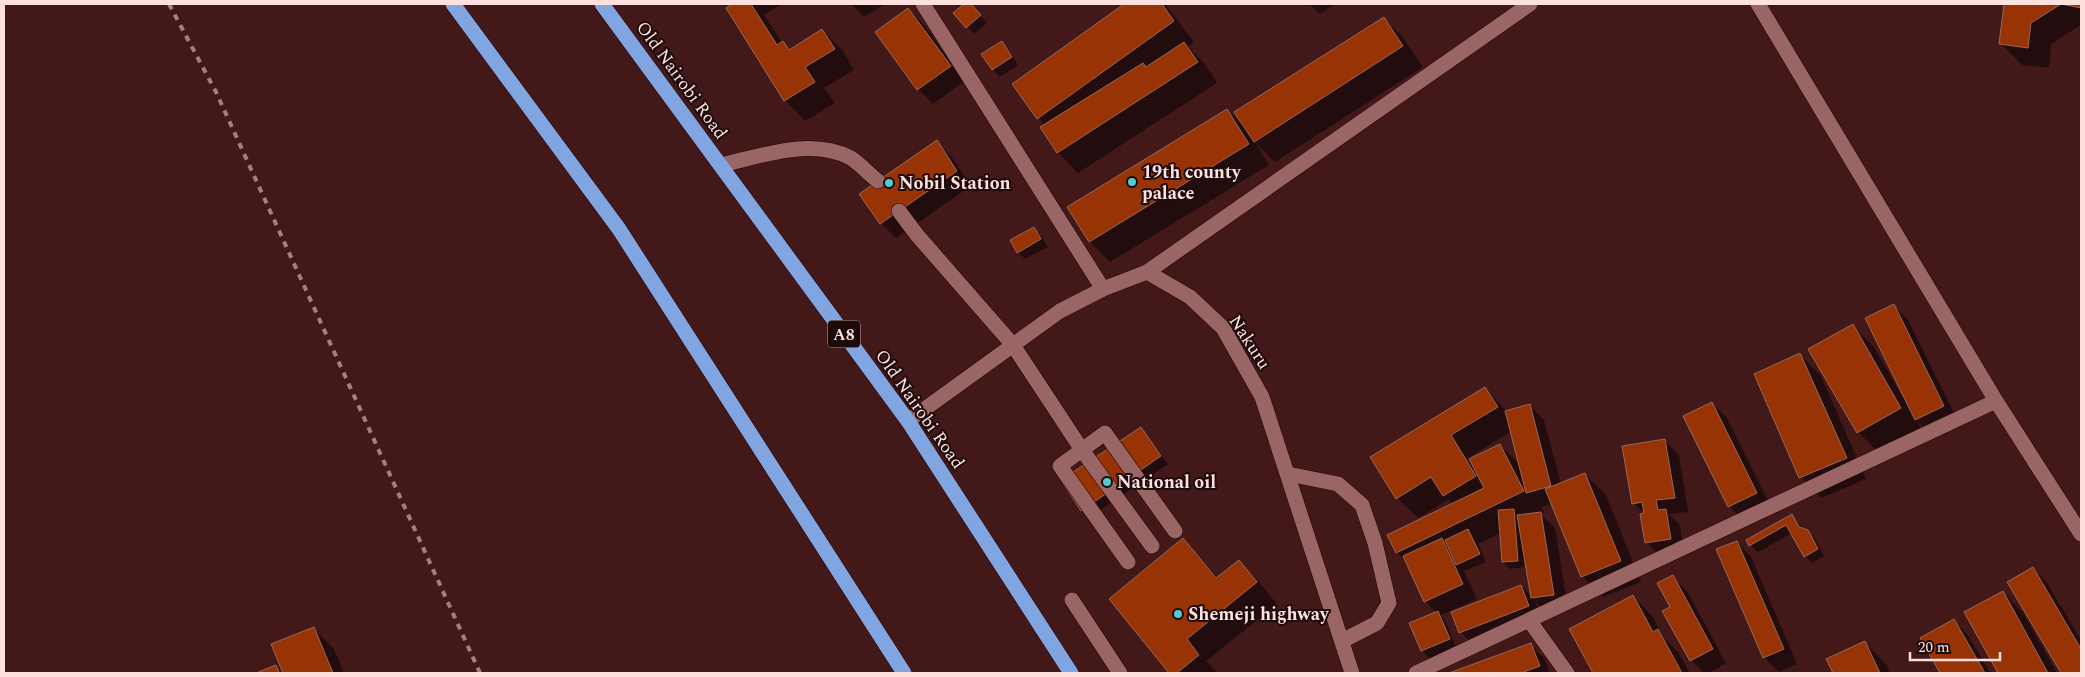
<svg xmlns="http://www.w3.org/2000/svg" width="2085" height="677" viewBox="0 0 2085 677" font-family="Spectral,serif">
<rect width="100%" height="100%" fill="#431819"/>
<!-- shadow -->
<path fill="#0007" fill-rule="evenodd" d="M735,4H782L764,15L782,43L791,50L822,30L843,51L854,70L824,88L835,103L805,121L785,100L727,8Z
M851,4H885L864,17Z
M966,4H969L987,23L974,34L955,13Z
M1127,4H1165L1194,42L1188,47L1205,64L1217,83L1078,173L1058,152L1045,126L1014,84Z
M1309,4H1335L1320,14Z
M2005,4H2081V25L2051,44L2049,68L2022,65L2001,44Z
M908,9L923,24L965,81L933,104L918,89L877,32Z
M1384,18L1404,39L1423,67L1275,162L1256,143L1269,165L1110,262L1090,242L1069,207L1227,110L1245,128Z
M1002,43L1009,50L1018,65L1000,77L992,69Z
M936,142L951,156L971,186L896,238L881,223Z
M1034,229L1041,236L1048,247L1025,259L1018,252Z
M1894,306L1908,320L1958,421L1930,434L1917,421L1921,429L1879,453L1858,432L1852,325L1873,346L1903,397L1904,396Z
M1800,355L1821,376L1866,479L1821,498L1801,477L1755,374Z
M1485,388L1507,412L1530,406L1544,420L1561,484L1585,475L1606,495L1641,582L1603,597L1582,576L1553,504L1541,507L1544,512L1541,514L1555,528L1568,609L1546,612L1535,601L1543,621L1475,647L1461,632L1453,613L1521,586L1532,597L1526,562H1524V567L1510,569L1503,562L1501,533L1478,544L1486,562L1464,571L1477,599L1441,615L1445,620L1456,647L1429,658L1422,650L1437,613L1425,601L1407,563L1397,552L1453,504L1448,500L1418,518L1397,498ZM1512,431L1520,465L1500,445L1472,459L1471,456Z
M1712,403L1727,418L1771,507L1744,521L1729,506Z
M1141,428L1168,464L1090,517L1082,510Z
M1664,440L1679,455L1688,512L1669,514L1680,525L1684,553L1661,557L1646,542L1645,514L1633,503Z
M1792,516L1803,530L1815,539L1824,556L1812,563L1805,556L1792,533L1758,552L1750,545L1747,540Z
M1183,540L1218,578L1239,562L1259,582L1277,604L1206,661L1217,673H1171L1110,599Z
M1737,542L1751,557L1797,664L1779,672L1764,657Z
M2033,568L2047,583L2081,640V673H2062L2009,583Z
M1672,577L1687,591L1726,663L1708,673H1704L1691,660L1672,607Z
M2003,592L2023,613L2057,673H1999L1966,613Z
M1633,596L1653,617L1664,638L1678,652L1690,673H1594L1570,629Z
M1954,621L1968,635L1990,673H1941L1922,638Z
M313,628L334,649L344,673H284L273,645Z
M1865,643L1886,664L1890,673H1834L1828,659Z
M1530,644L1545,659L1550,673H1453Z"/>
<!-- building -->
<path fill="#973304" stroke="#996958" d="M732,4H751L777,45L783,41L789,50L822,29L835,49L805,67L815,82L784,101L726,8Z
M964,4H971L981,15L966,28L953,13Z
M1124,4H1162L1174,21L1037,119L1012,84Z
M2004,4H2081V8L2061,4L2031,23L2028,48L1999,44Z
M908,8L951,66L917,90L875,32Z
M1384,17L1403,46L1254,142L1234,112Z
M1002,41L1012,57L992,70L981,54Z
M1184,42L1198,62L1057,153L1040,127L1143,63L1146,67Z
M1227,109L1249,144L1089,242L1067,207Z
M937,140L957,171L880,224L859,194Z
M1034,227L1041,239L1017,253L1010,240Z
M1894,304L1944,406L1915,420L1865,318Z
M1853,324L1901,408L1857,433L1808,349Z
M1800,353L1847,458L1799,478L1754,374Z
M1485,387L1498,407L1451,435L1476,476L1443,496L1431,477L1396,499L1370,457Z
M1712,402L1757,493L1728,507L1683,416Z
M1530,404L1551,486L1526,493L1505,411Z
M1141,427L1161,456L1081,511L1061,480Z
M1665,439L1675,498L1656,500L1658,510L1666,509L1671,539L1645,543L1640,514L1644,513L1642,502L1632,504L1622,446Z
M1500,444L1524,491L1396,553L1387,535L1484,488L1469,459Z
M1585,473L1621,561L1581,577L1545,489Z
M1514,509L1518,561L1502,562L1498,510Z
M1541,512L1554,595L1531,598L1517,515Z
M1792,514L1799,527L1808,530L1818,549L1804,557L1786,525L1749,546L1746,540Z
M1468,529L1480,554L1456,565L1445,540Z
M1183,538L1216,578L1239,560L1257,582L1187,639L1199,655L1177,673H1169L1109,599Z
M1442,538L1463,584L1424,602L1403,556Z
M1737,541L1784,649L1763,658L1716,549Z
M2033,567L2081,649V673H2061L2007,582Z
M1673,575L1713,649L1690,661L1662,611L1670,607L1657,583Z
M1521,585L1529,606L1459,633L1451,612Z
M2003,591L2048,673H1998L1964,612Z
M1633,595L1653,632L1658,629L1682,673H1593L1569,629Z
M1438,611L1450,639L1421,651L1409,623Z
M1954,619L1985,673H1940L1920,638Z
M314,627L333,673H283L271,644Z
M1865,641L1880,673H1833L1826,659Z
M1531,643L1540,666L1521,673H1449Z
M276,665L279,673H256Z"/>
<g fill="none" stroke-linecap="round" stroke-linejoin="round">
<defs>
<path id="lane" d="M721,165C762,156 811,137 851,158C860,164 869,174 878,181
M899,211L917,235L1013,345L1082,450L1152,546
M1288,474L1338,484L1362,505L1375,543L1389,603L1377,623L1342,641
M1128,562L1060,466L1105,433L1175,531"/>
<path id="street" d="M923,4L1103,289
M1758,4L1996,401L2081,534
M1147,272L1530,4
M1072,600L1120,673
M1529,620L1567,673
M1416,673L1996,401"/>
<path id="secondary" d="M908,421L1060,311L1103,289L1147,272L1190,297L1223,328L1262,397L1352,673"/>
<path id="highway" d="M453,4L619,229L904,673
M602,4L908,421L1071,673"/>
</defs>
<!-- lane casing -->
<use href="#lane" stroke="#270104" stroke-width="16"/>
<!-- street casing -->
<use href="#street" stroke="#270104" stroke-width="16"/>
<!-- secondary casing -->
<use href="#secondary" stroke="#270104" stroke-width="16"/>
<!-- highway casing -->
<use href="#highway" stroke="#270104" stroke-width="16"/>
<!-- lane -->
<use href="#lane" stroke="#996665" stroke-width="15"/>
<!-- street -->
<use href="#street" stroke="#996665" stroke-width="15"/>
<!-- secondary -->
<use href="#secondary" stroke="#996665" stroke-width="15"/>
<!-- highway -->
<use href="#highway" stroke="#80a5e1" stroke-width="15"/>
<!-- rail -->
<path stroke="#a37f7f" stroke-width="4" stroke-dasharray="6 6" stroke-linecap="butt" d="M169,4L216,92L480,673"/>
</g>
<!-- markers -->
<g fill="#51ccd3" stroke="#1d0a0a" stroke-width="2">
<circle cx="1132" cy="182" r="5"/>
<circle cx="889" cy="183" r="5"/>
<circle cx="1107" cy="482" r="5"/>
<circle cx="1178" cy="614" r="5"/>
</g>
<g text-anchor="middle" stroke-width="4" stroke-linejoin="round" paint-order="stroke">
<!-- shield labels -->
<rect fill="#1d0a0a" stroke="#baa09f" stroke-width="1" x="828" y="320.5" width="32" height="27" rx="4"/>
<g font-size="16" font-weight="bold" fill="#fee0df">
<text x="844" y="340">A8</text>
</g>
<!-- street labels -->
<g font-size="18" fill="#fee0df" stroke="#1d0a0a">
<text transform="translate(682 80) rotate(54)" y="6">Old Nairobi Road</text>
<text transform="translate(1250 342) rotate(57)" y="6">Nakuru</text>
<text transform="translate(920 409) rotate(55)" y="6">Old Nairobi Road</text>
</g>
<!-- poi labels -->
<g font-size="18" font-weight="bold" fill="#fee0df" stroke="#1d0a0a" text-anchor="start">
<text x="1142" y="178">19th county<tspan x="1142" dy="21">palace</tspan></text>
<text x="899" y="189">Nobil Station</text>
<text x="1117" y="488">National oil</text>
<text x="1188" y="620">Shemeji highway</text>
</g>
</g>
<!-- border -->
<rect width="2085" height="677" fill="none" stroke="#fee0df" stroke-width="10"/>
<!-- scale -->
<path d="M1910 652v8h90v-8" fill="none" stroke="#fee0df" stroke-width="2.5"/>
<text x="1918" y="652" font-size="15" fill="#fee0df" stroke="#1d0a0a" stroke-width="4" paint-order="stroke">20 m</text>
</svg>
